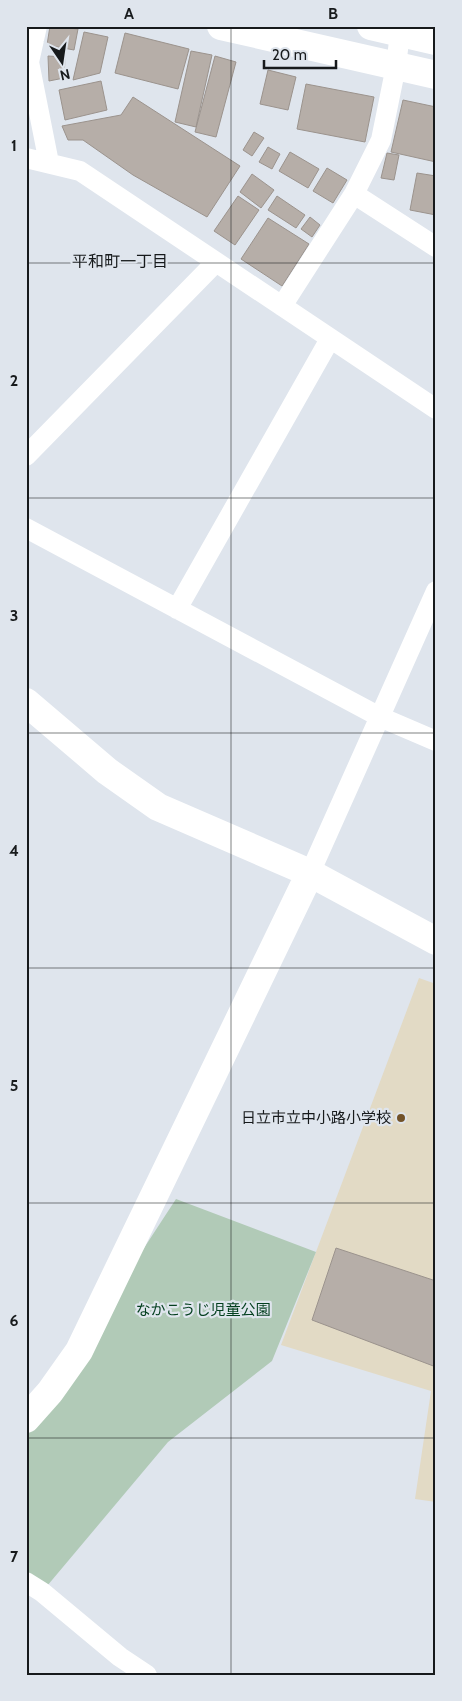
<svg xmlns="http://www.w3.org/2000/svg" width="462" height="1701" viewBox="0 0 462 1701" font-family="Cabin,'Noto Sans JP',sans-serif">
<rect width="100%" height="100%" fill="#dfe5ed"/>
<!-- education -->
<path fill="#e2dac5" d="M419,978L436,984V1502L415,1499L431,1391L281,1345Z"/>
<!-- green -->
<path fill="#b1cab7" d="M176,1199L316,1252L272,1361L168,1442L42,1592L26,1580V1417L50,1392Z"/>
<!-- building -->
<path fill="#b6aea8" stroke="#9b938d" d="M50,26L78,29L74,50L47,45Z
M84,32L108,37L100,73L73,80Z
M125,33L189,49L178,89L115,73Z
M191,51L212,55L196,127L175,122Z
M48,56L65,57L64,78L49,81Z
M215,56L236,62L216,137L195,132Z
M268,70L296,77L288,110L260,104Z
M101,81L107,110L65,120L59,90Z
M306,84L374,97L365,142L297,129Z
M133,97L240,166L207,217L133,175L83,140H68L62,126L121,115Z
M403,100L436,107V162L391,152Z
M254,132L264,138L252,156L243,150Z
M268,147L280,154L272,169L259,162Z
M290,152L319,169L308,188L279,171Z
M387,153L399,155L394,180L381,178Z
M327,168L347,180L333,203L313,191Z
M417,173L436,176V215L410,210Z
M252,174L274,190L261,208L240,192Z
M238,196L259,210L235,245L214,231Z
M277,196L305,215L296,228L268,210Z
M310,217L320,225L312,237L301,229Z
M268,218L309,244L282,286L241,259Z
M336,1248L436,1281V1367L312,1320Z"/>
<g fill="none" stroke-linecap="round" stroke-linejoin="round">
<!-- street -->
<path stroke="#fff" stroke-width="20" d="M37,26L29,62L49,163
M26,158L80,171L436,409
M354,194L436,247
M282,306L354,194L381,140L396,66L400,33
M26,456L216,262
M26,528L380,717L436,741
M177,609L330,339
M310,873L436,591
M26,1582L42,1592L120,1657L147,1675"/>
<!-- secondary -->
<path stroke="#fff" stroke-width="28" d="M221,26L436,75
M371,26L436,41
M26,702L107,771L158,807L310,873L436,941
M26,1419L50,1392L79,1351L310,873"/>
</g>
<!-- grid -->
<path fill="none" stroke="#171a1c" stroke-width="1" stroke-opacity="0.55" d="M231,26V1675M26,263H436M26,498H436M26,733H436M26,968H436M26,1203H436M26,1438H436"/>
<!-- markers -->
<circle fill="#725228" stroke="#dfe5ed" stroke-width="2" cx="401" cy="1118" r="5"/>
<g text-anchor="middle" stroke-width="4.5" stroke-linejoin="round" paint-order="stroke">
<!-- poi labels -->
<g font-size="15" fill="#171a1c" stroke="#dfe5ed" text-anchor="end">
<text x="391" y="1123">日立市立中小路小学校</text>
</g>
<!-- park labels -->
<g font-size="15" fill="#033f1e" stroke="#dfe5ed">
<text x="203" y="1315">なかこうじ児童公園</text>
</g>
<!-- neighbourhood labels -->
<g font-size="16" fill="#171a1c" stroke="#dfe5ed">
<text x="120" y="267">平和町一丁目</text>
</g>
</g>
<!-- border -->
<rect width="462" height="1701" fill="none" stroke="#dfe5ed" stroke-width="55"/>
<!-- north arrow -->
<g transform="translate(62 62) rotate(167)" stroke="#dfe5ed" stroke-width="4" paint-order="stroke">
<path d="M0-4L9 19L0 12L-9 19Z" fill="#171a1c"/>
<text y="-8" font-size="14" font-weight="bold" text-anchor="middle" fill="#171a1c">N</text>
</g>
<!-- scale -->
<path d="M264 60v8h72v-8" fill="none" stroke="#171a1c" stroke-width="2.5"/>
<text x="272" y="60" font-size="15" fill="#171a1c" stroke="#dfe5ed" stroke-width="4" paint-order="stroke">20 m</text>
<rect x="28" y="28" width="406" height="1646" fill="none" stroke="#171a1c" stroke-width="2"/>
<g font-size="16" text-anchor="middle" font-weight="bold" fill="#171a1c">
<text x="129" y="19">A</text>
<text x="333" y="19">B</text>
<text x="14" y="151">1</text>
<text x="14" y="386">2</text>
<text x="14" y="621">3</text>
<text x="14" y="856">4</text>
<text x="14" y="1091">5</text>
<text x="14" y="1326">6</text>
<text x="14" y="1562">7</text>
</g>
</svg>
